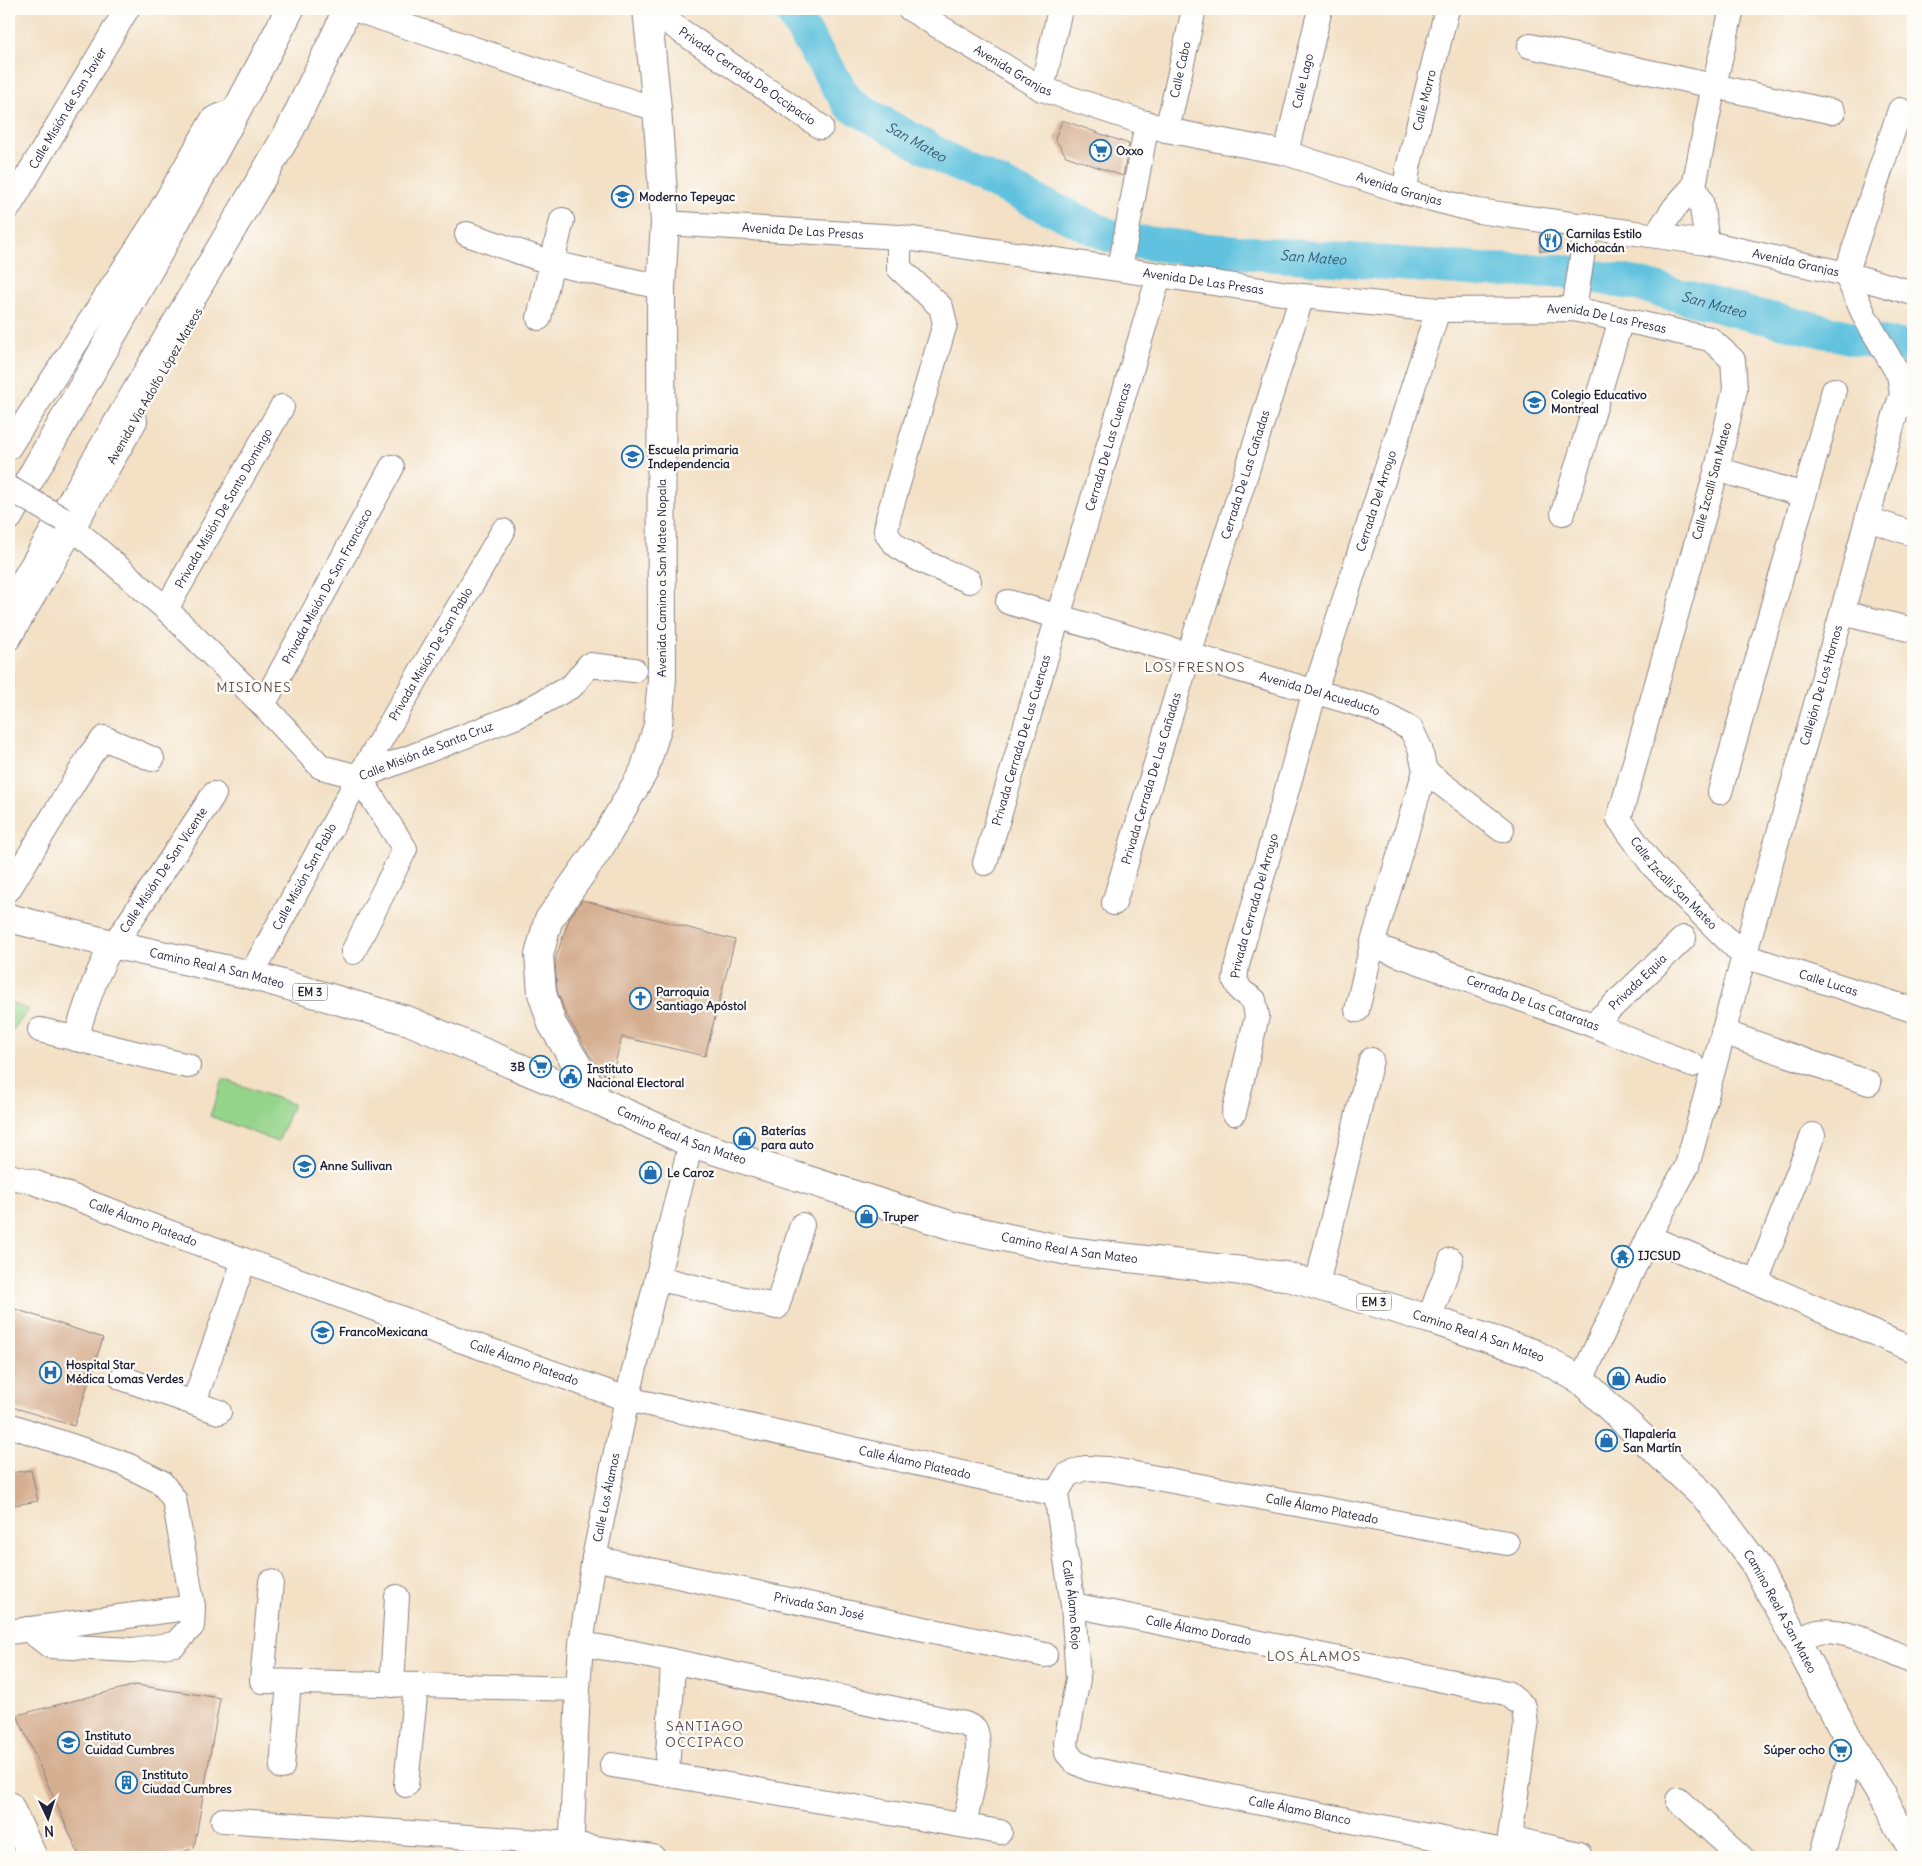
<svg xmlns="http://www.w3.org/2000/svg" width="1922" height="1866" viewBox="0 0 1922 1866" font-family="Delius,sans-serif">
<rect width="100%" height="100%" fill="#fdfcf7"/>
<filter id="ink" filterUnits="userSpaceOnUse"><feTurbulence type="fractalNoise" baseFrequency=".02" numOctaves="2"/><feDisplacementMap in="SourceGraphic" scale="10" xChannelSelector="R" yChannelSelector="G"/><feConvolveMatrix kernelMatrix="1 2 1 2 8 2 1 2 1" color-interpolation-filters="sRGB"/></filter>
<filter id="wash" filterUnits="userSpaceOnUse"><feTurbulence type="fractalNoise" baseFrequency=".0096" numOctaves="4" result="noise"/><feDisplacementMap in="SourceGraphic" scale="20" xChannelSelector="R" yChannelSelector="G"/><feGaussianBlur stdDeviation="1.12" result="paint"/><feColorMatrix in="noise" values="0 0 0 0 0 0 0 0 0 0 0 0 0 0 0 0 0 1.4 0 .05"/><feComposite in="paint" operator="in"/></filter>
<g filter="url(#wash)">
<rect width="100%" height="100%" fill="#f3e0c5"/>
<!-- green -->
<path fill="#94d48b" stroke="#5b7b63" d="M9,1002L29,1010L9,1035Z
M223,1079L293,1104L278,1142L210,1116Z"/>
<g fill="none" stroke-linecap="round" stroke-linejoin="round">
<!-- river -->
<path stroke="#60c2de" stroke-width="34" id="s1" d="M790,9L849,104L950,161L1108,235L1137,242L1197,249L1483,270L1562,271L1637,284L1745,313L1858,339L1913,348"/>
</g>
<g id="blocks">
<!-- building -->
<path fill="#d5ae90" d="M1062,120L1129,144L1123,176L1066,156L1055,139Z
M1540,234L1560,236V250L1540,251Z
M582,900L735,940L705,1056L622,1037L610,1082L589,1054L565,1012L557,990L555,960L569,919Z
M9,1307L103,1338L74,1426L9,1406Z
M31,1470L38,1501L9,1506V1473Z
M136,1685L220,1698L194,1848L169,1857H80L17,1715Z"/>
</g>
</g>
<g filter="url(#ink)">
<use href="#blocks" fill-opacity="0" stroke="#8a8180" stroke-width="1"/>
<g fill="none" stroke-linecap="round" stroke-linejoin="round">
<defs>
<g id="minor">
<path d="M354,9L636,103L657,108"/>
<path id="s2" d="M649,9L821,127"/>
<path id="s3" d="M910,9L1042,89L1166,130L1286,153L1405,192L1478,211L1707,243L1846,274L1913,293"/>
<path d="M1530,46L1833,112"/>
<path d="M1042,89L1060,9"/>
<path id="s4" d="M1166,130L1171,113L1194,9"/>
<path id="s5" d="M1286,153L1320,9"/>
<path d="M1694,186L1701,201L1707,243"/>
<path id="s6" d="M1405,192L1408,168L1447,9"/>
<path id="s7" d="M9,207L127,9"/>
<path id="s8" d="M665,223L899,237L1302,296L1438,310L1574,309L1710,339L1733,360L1735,389L1717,469L1619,819L1653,866L1744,956L1913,1010"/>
<path d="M467,234L552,263L661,287"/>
<path d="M1656,235L1675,207L1694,186L1714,85L1732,9"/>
<path d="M899,237V268L941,307L945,324L888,518C888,522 886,527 886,530C889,552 951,573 969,581"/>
<path d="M1120,268L1147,123"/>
<path d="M1574,309L1587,225"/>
<path d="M539,318L562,220"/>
<path d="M9,447L154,222L213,119L239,108"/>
<path d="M1717,469L1804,495"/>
<path d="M1563,513L1621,320"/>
<path d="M1868,519L1913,534"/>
<path id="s9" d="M64,520L166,609L263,705L321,767L359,777L517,716L572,686L589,665L634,670"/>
<path id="s10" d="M1008,602L1371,708L1411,729L1420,748L1425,771L1372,945L1357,1010"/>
<path id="s11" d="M166,609L282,407"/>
<path d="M1842,613L1913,630"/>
<path d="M9,638L135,421"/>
<path id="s12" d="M263,705L392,467"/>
<path d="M1425,771L1502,830"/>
<path d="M1720,792L1834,390"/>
<path id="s13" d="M985,863L1159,276"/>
<path d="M9,889L91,754L104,738L152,759"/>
<path id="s14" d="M1114,903L1189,654L1302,296"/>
<path id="s15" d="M1372,945L1593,1025L1692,1065"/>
<path d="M353,952L405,849L359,777"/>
<path id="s16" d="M251,975L359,777L503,531"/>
<path id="s17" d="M1593,1025L1684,938"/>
<path d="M40,1030L188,1066"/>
<path d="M1723,1032L1869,1083"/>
<path id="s18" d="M75,1039C88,1001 98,961 124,930L214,794"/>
<path id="s19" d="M1234,1113L1257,1016L1254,1000L1241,991L1235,980L1237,965L1315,691L1438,310"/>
<path id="s20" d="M9,1176L33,1182L446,1335L627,1399L1056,1494"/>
<path d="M1648,1237L1756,1282L1913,1350"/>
<path d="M657,1278L777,1307L802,1225"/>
<path d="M1756,1282L1813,1135"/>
<path d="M1317,1284L1371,1060"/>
<path d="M1429,1319L1451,1260"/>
<path d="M122,1378L219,1412"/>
<path id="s21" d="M1581,1380L1648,1237L1687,1166L1744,956L1842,613L1895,415L1902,394L1899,375L1865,317L1846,274L1900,110"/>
<path d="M194,1402L244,1261"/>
<path d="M9,1425L125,1464L161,1482L174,1499L193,1607L192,1626L175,1644L133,1650L50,1646L28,1629"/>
<path id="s22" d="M1507,1543L1108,1469L1085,1468L1067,1475L1056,1494L1073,1605L1078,1679L1066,1742L1067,1753L1075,1762L1090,1769L1508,1852"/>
<path id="s23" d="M594,1558L1045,1655"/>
<path d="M271,1582L262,1681L578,1689"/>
<path id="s24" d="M1073,1605L1507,1693L1524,1707L1526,1726L1507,1857"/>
<path d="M9,1632L193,1607"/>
<path d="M1797,1643C1802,1640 1808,1635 1814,1633C1841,1624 1888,1651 1913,1662"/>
<path d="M581,1644L630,1652L965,1724L975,1729C984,1749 969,1801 964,1825"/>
<path d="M392,1685L397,1597"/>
<path d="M612,1765L1000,1832"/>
<path d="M282,1767L289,1682"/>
<path d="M667,1774L673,1662"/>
<path d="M406,1785L416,1686"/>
<path d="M1678,1800L1741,1857"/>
<path d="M223,1820L571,1844L653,1857"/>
<path d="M1510,1838L1579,1854"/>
<path id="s25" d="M571,1857L578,1689L581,1644L594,1558L627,1399L691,1143"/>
<path d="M1822,1857L1853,1747"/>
</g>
<g id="major">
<path d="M9,516C105,348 201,181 290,9"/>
<path d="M9,608L290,130L339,28L346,9"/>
<path id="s26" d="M9,918L112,944L251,975L409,1021L599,1101L691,1143L953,1226L1068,1251L1285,1276L1429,1319L1533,1353L1581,1380L1708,1500L1754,1562L1853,1747L1913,1850"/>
<path d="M599,1101L552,1024L542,993L539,955L548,921L600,847L644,771L658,725L662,679L661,287L665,223L657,108L647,9"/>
<path d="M9,1806L33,1857"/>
</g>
</defs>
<!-- minor casing -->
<use href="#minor" stroke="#8a8180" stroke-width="26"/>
<!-- major casing -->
<use href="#major" stroke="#8a8180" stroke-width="30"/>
<!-- minor -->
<use href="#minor" stroke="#fff" stroke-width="24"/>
<!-- major -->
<use href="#major" stroke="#fff" stroke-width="28"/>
<defs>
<path id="minor-bridge" d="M9,488L64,520"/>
</defs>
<!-- minor-bridge casing -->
<use href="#minor-bridge" stroke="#8a8180" stroke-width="26" stroke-linecap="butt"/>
<!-- minor-bridge -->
<use href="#minor-bridge" stroke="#fff" stroke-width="24"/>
</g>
</g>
<!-- icons -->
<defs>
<symbol id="supermarket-ring" viewBox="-11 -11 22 22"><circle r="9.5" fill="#fdfcf7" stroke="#1f6fb2" stroke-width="1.5"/><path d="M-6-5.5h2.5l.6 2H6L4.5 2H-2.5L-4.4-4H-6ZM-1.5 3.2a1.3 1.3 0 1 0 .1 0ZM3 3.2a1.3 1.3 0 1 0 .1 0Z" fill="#1f6fb2"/></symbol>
<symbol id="school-ring" viewBox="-11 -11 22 22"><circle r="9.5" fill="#fdfcf7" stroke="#1f6fb2" stroke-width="1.5"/><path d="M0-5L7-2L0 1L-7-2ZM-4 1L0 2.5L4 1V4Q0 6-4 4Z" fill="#1f6fb2"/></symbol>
<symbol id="restaurant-ring" viewBox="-11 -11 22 22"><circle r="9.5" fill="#fdfcf7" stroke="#1f6fb2" stroke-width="1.5"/><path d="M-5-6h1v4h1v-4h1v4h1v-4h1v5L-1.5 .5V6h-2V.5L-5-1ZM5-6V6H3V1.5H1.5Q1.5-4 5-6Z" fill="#1f6fb2"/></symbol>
<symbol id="church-ring" viewBox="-11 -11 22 22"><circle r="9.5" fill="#fdfcf7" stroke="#1f6fb2" stroke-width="1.5"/><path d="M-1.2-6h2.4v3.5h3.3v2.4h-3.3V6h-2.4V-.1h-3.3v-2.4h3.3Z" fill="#1f6fb2"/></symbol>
<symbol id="civic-ring" viewBox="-11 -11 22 22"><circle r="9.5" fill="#fdfcf7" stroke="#1f6fb2" stroke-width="1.5"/><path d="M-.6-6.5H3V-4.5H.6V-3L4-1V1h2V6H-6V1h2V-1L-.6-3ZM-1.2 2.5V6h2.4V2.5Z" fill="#1f6fb2"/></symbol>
<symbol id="shop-ring" viewBox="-11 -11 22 22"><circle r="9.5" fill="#fdfcf7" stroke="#1f6fb2" stroke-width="1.5"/><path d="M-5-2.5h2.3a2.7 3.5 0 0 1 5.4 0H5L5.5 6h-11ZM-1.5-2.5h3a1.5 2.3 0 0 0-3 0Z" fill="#1f6fb2"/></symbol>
<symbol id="temple-ring" viewBox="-11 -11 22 22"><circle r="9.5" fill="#fdfcf7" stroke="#1f6fb2" stroke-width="1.5"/><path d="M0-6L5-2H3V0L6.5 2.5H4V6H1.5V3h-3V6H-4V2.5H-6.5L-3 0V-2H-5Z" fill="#1f6fb2"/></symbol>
<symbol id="hospital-ring" viewBox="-11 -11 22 22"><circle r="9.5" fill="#fdfcf7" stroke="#1f6fb2" stroke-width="1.5"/><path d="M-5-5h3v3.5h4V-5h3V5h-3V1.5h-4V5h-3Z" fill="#1f6fb2"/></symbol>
<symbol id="building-ring" viewBox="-11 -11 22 22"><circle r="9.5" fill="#fdfcf7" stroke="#1f6fb2" stroke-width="1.5"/><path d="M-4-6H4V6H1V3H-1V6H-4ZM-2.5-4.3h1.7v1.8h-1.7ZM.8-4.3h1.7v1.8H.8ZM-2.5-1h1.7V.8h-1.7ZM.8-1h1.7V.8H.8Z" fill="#1f6fb2"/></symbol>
</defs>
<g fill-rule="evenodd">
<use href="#supermarket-ring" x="1088" y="138" width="25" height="25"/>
<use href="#school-ring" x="610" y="184" width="25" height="25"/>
<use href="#restaurant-ring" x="1538" y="228" width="25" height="25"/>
<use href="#school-ring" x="1522" y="390" width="25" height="25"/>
<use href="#school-ring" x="620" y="444" width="25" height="25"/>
<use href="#church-ring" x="628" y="986" width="25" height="25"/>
<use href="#supermarket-ring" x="528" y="1054" width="25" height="25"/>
<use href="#civic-ring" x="558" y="1064" width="25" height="25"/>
<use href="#shop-ring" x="732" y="1126" width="25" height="25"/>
<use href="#school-ring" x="292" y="1154" width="25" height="25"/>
<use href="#shop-ring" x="638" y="1160" width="25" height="25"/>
<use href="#shop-ring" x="854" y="1204" width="25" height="25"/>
<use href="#temple-ring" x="1610" y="1244" width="25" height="25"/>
<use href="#school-ring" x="310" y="1320" width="25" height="25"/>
<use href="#hospital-ring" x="38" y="1360" width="25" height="25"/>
<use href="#shop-ring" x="1606" y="1366" width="25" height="25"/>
<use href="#shop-ring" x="1594" y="1428" width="25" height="25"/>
<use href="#school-ring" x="56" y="1730" width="25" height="25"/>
<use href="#supermarket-ring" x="1828" y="1738" width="25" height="25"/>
<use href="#building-ring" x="114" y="1770" width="25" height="25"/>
</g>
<g text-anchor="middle" stroke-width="4.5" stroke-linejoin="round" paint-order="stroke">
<!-- shield labels -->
<g fill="#fdfcf7" stroke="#646373" stroke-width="1">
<rect x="292.5" y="983.5" width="35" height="17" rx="4"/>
<rect x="1356.5" y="1293.5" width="35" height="17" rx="4"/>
</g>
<g font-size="11" font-weight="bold" fill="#22223b">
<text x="310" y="996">EM 3</text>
<text x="1374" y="1306">EM 3</text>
</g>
<!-- street labels -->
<g font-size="12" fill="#22223b" stroke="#fdfcf7">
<text dy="4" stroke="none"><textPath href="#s4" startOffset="62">Calle Cabo</textPath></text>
<text dy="4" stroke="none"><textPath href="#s3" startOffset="120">Avenida Granjas</textPath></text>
<text dy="4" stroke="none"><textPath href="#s2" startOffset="119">Privada Cerrada De Occipacio</textPath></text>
<text dy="4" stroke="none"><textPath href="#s5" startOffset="74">Calle Lago</textPath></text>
<text dy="4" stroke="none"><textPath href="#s6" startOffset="94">Calle Morro</textPath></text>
<text dy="4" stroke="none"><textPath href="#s7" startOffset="115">Calle Misión de San Javier</textPath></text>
<text dy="4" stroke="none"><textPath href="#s3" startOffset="526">Avenida Granjas</textPath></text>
<text dy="4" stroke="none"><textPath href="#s8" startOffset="138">Avenida De Las Presas</textPath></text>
<text dy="4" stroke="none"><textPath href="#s3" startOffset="930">Avenida Granjas</textPath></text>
<text dy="4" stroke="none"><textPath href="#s8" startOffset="542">Avenida De Las Presas</textPath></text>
<text dy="4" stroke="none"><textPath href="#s8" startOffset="948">Avenida De Las Presas</textPath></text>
<text transform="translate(155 386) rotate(-60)" y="4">Avenida Via Adolfo López Mateos</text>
<text dy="4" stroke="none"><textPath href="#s13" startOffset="434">Cerrada De Las Cuencas</textPath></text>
<text dy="4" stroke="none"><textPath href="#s14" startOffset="448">Cerrada De Las Cañadas</textPath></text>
<text transform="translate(1712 481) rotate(-75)" y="4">Calle Izcalli San Mateo</text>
<text dy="4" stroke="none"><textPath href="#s19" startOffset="644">Cerrada Del Arroyo</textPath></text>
<text dy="4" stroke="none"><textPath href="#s11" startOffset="116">Privada Misión De Santo Domingo</textPath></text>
<text transform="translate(662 578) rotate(-90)" y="4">Avenida Camino a San Mateo Nopala</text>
<text dy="4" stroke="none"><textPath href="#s12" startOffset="135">Privada Misión De San Francisco</textPath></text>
<text dy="4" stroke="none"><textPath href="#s16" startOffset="368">Privada Misión De San Pablo</textPath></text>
<text dy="4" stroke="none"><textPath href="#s21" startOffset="738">Callejón De Los Hornos</textPath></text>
<text dy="4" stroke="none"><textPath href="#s10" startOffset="325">Avenida Del Acueducto</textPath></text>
<text dy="4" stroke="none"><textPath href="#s13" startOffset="128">Privada Cerrada De Las Cuencas</textPath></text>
<text dy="4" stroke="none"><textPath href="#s9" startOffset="468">Calle Misión de Santa Cruz</textPath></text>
<text dy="4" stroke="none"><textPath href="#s14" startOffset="130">Privada Cerrada De Las Cañadas</textPath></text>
<text dy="4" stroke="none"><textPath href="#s18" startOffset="192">Calle Misión De San Vicente</textPath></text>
<text dy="4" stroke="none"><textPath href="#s16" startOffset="112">Calle Misión San Pablo</textPath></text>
<text dy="4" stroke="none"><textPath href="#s8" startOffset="1644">Calle Izcalli San Mateo</textPath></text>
<text dy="4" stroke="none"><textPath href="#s19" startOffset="221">Privada Cerrada Del Arroyo</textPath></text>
<text dy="4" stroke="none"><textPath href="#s26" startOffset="214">Camino Real A San Mateo</textPath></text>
<text dy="4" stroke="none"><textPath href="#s17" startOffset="62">Privada Equia</textPath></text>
<text dy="4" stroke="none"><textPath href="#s8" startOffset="1834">Calle Lucas</textPath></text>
<text dy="4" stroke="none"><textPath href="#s15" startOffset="171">Cerrada De Las Cataratas</textPath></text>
<text dy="4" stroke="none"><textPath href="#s26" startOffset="709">Camino Real A San Mateo</textPath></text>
<text dy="4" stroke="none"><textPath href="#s20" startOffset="142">Calle Álamo Plateado</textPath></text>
<text dy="4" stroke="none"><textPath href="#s26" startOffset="1114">Camino Real A San Mateo</textPath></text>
<text dy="4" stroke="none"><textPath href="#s26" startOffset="1534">Camino Real A San Mateo</textPath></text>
<text dy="4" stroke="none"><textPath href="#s20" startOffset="548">Calle Álamo Plateado</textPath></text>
<text dy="4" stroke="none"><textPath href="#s20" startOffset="952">Calle Álamo Plateado</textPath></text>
<text dy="4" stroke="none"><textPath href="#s25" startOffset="362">Calle Los Álamos</textPath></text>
<text transform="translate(1322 1509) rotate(11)" y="4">Calle Álamo Plateado</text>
<text dy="4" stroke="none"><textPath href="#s23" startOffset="230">Privada San José</textPath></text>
<text dy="4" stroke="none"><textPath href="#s22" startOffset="582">Calle Álamo Rojo</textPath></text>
<text dy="4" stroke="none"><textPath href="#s26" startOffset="1954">Camino Real A San Mateo</textPath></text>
<text dy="4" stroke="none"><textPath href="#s24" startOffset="128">Calle Álamo Dorado</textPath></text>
<text dy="4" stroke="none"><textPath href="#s22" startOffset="974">Calle Álamo Blanco</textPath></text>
</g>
<!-- poi labels -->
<g font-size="12" font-weight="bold" fill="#22223b" stroke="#fdfcf7" text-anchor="start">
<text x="1116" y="155">Oxxo</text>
<text x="639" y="201">Moderno Tepeyac</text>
<text x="1566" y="238">Carnilas Estilo<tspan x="1566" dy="14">Michoacán</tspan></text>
<text x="1551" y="399">Colegio Educativo<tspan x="1551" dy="14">Montreal</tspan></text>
<text x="648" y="454">Escuela primaria<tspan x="648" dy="14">Independencia</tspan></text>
<text x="656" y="996">Parroquia<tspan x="656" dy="14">Santiago Apóstol</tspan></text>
<text x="525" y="1071" text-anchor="end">3B</text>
<text x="587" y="1073">Instituto<tspan x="587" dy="14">Nacional Electoral</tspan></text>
<text x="761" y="1135">Baterías<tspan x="761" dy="14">para auto</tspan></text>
<text x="320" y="1170">Anne Sullivan</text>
<text x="667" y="1177">Le Caroz</text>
<text x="883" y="1221">Truper</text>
<text x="1638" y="1260">IJCSUD</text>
<text x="339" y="1336">FrancoMexicana</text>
<text x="66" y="1369">Hospital Star<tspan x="66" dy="14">Médica Lomas Verdes</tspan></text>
<text x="1635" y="1383">Audio</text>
<text x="1623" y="1438">Tlapalería<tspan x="1623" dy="14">San Martín</tspan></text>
<text x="85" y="1740">Instituto<tspan x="85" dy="14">Cuidad Cumbres</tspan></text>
<text x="1825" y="1754" text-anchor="end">Súper ocho</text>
<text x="142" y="1779">Instituto<tspan x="142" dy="14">Ciudad Cumbres</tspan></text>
</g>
<!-- water labels -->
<g font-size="14" font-style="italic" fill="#385a74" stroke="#fdfcf7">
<text dy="5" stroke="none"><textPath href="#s1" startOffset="189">San Mateo</textPath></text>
<text dy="5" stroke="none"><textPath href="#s1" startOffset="609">San Mateo</textPath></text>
<text dy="5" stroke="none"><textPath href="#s1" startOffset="1014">San Mateo</textPath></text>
</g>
<!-- neighbourhood labels -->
<g font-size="14" letter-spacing="1" fill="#615359" stroke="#fdfcf7">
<text x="1195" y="672">LOS FRESNOS</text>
<text x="254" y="692">MISIONES</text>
<text x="1314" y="1661">LOS ÁLAMOS</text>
<text x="705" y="1731">SANTIAGO<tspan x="705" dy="16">OCCIPACO</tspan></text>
</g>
</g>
<!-- margin -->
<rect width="1922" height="1866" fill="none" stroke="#fdfcf7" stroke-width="30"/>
<!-- north arrow -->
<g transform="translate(48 1818) rotate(176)" stroke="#fdfcf7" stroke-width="4" paint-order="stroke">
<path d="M0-4L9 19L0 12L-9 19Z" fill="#22223b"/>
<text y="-8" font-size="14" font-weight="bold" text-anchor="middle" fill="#22223b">N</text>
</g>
</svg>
